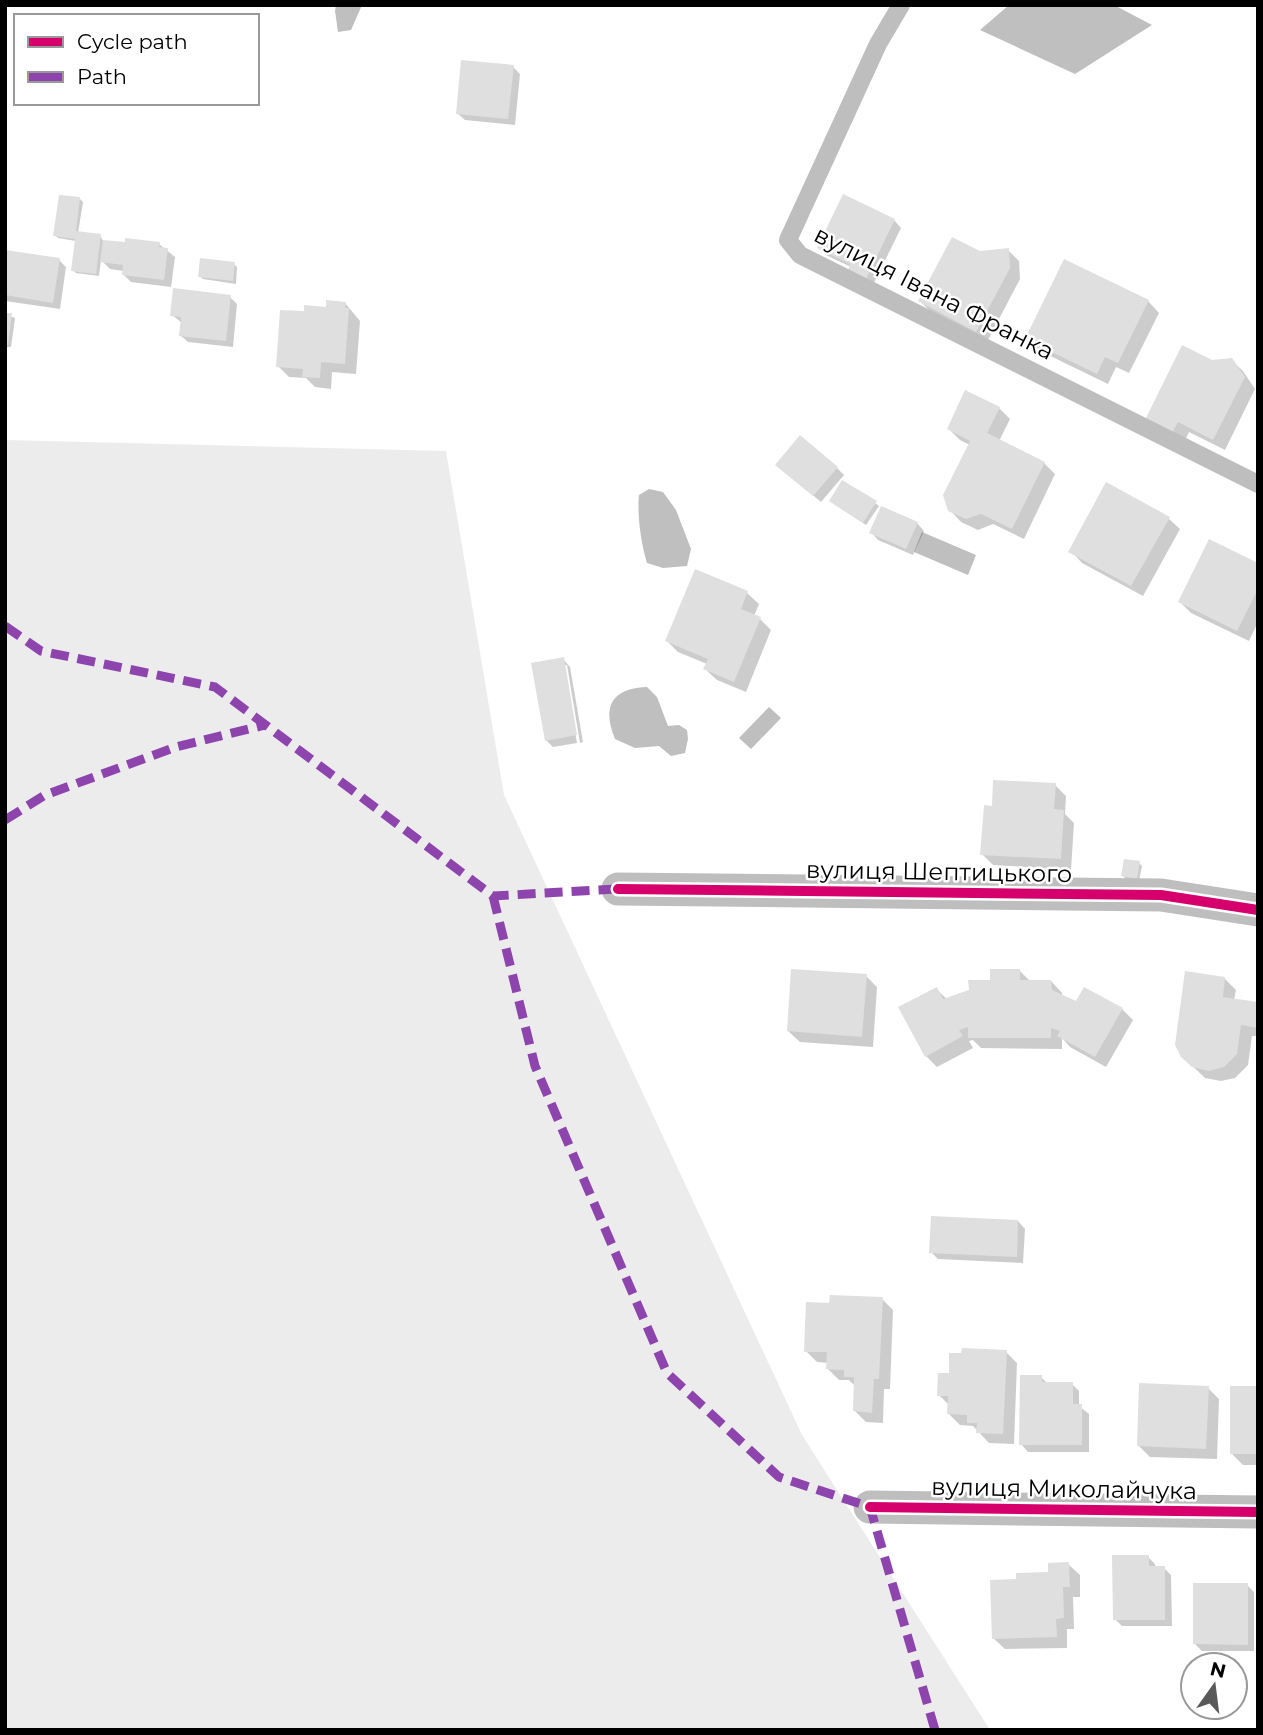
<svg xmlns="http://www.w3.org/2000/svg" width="1263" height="1735" viewBox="0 0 1263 1735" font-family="Montserrat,sans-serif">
<rect width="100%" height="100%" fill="#fff"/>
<!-- green -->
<path fill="#ececec" d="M5,440L446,451L504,795L802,1435L990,1730H5Z"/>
<!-- water -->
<path fill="#bfbfbf" d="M336,5H362L351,30L338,32L335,11Z
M1009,5H1114L1152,25L1075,74L980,30Z
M649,489L663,492L676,510L691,549L687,566L663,568L647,563C641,543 637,516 639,495Z
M922,532L976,555L968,575L914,552Z
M647,687L657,697L668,726L679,725L687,730L688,739L685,753L671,756L659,746L635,748L615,739C602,708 611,688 647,687Z
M769,707L781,718L751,749L739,738Z"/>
<!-- shadow -->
<path fill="#0003" d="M513,67L520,74L515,125L465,120L457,113Z
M80,199L83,202L78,233L100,235L103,241L126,244H159L175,257L171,287L131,282L123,274L124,271L110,269L101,260L99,276L76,273L73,270L76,241L58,238L55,235Z
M894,220L901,228L873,285L851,267L826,255L819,248Z
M1008,250L1019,261L1020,279L987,342L931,312L920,301Z
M5,252L59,260L66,267L60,309L5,301Z
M234,264L237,267L236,284L203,279L200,276Z
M230,297L237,304L233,347L188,342L180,335L182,323L172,315Z
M1148,301L1159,313L1129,373L1116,367L1108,384L1038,350L1027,339Z
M345,303L360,321L356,374L332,372L331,389L315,387L306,378L289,377L278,366L305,313Z
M5,314L15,318L11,347H5Z
M1231,360L1243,371L1255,389L1225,450L1189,432L1184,443L1158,430L1211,362Z
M999,408L1010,419L999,441L1044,463L1055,474L1024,539L993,524L978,530L961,522L950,510L970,445L960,440L949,429Z
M837,468L844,475L821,502L785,472Z
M875,503L879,506L866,525L834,504Z
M1168,518L1180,529L1143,596L1082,563L1071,551Z
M917,523L924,531L913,555L878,540L871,532Z
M1258,565V622L1249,641L1191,613L1180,602Z
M696,571L747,593L759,604L754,616L760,619L771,630L746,692L717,680L705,669L707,664L678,652L667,641Z
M563,659L570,667L583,742L580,743L567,665H563L577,743L553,747L546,740Z
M1055,785L1066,796L1065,814L1074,823L1071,870L993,865L982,854L993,808Z
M1139,863L1142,866L1139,881L1126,879L1123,876Z
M1019,970L1030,981H1051L1062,993V997L1077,1003L1122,1009L1133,1020L1106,1067L1070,1047L1062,1038V1049L981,1048L973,1040L969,1041L973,1048L937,1067L926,1056L936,989L947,999Z
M866,976L877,987L873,1047L800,1042L788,1031Z
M1224,978L1236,990L1234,1000L1258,1003V1036H1252L1248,1065L1235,1078L1221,1081L1205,1078L1182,1056Z
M1018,1221L1025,1229L1023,1263L938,1259L931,1252Z
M882,1299L893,1310L890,1389H884L883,1423L866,1422L855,1411L856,1387L849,1380H839L828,1369V1363L817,1362L806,1351L831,1305Z
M1006,1352L1017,1363L1014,1444L989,1443L973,1426L960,1425L949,1414V1405L939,1395Z
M1041,1377L1048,1384H1072L1079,1391V1406L1089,1414V1452H1028L1021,1444Z
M1208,1388L1219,1399L1217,1459L1150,1457L1139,1446Z
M1258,1388V1465H1243L1232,1454Z
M1148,1557L1155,1564V1568H1164L1171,1575L1172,1626H1122L1115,1619Z
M1068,1564L1080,1575V1597H1073L1074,1629H1067V1648L1005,1649L993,1638L1050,1574Z
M1247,1585L1254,1592V1651H1202L1195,1644Z"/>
<!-- building -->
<path fill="#dfdfdf" d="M461,60L514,65L508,119L456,114Z
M843,194L895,219L866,279L848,270L850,264L817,248Z
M59,195L80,197L76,231L101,234L96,274L71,271L75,239L53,236Z
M952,237L980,251L1009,248L1010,268L976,332L918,301Z
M125,238L160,242L159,247L168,248L164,280L122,275L123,265L100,262L103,240L125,242Z
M5,250L60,258L53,303L5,295Z
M200,258L235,262L233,281L198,277Z
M1064,259L1149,300L1118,363L1105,357L1097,374L1025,339Z
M173,288L231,295L226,341L179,336L181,317L170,316Z
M326,300L346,302L345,308H349L345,364L321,362L320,378L302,377L303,369L276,367L280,310L304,311V305L326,307Z
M5,313H12L8,345H5Z
M1182,345L1212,360L1232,358L1245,377L1213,440L1178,422L1172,433L1145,420Z
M965,390L1000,407L987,433L1045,462L1012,529L981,514L966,519L948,511L943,495L970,441L947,429Z
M800,435L838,467L813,496L775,465Z
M842,480L877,501L863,523L829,501Z
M1106,482L1170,517L1131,586L1068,552Z
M881,506L918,522L906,549L869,533Z
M1209,539L1258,563V589L1237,631L1178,602Z
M695,569L748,591L741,609L761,617L734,682L703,669L708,659L665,641Z
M564,657L577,735L545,741L531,663Z
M993,780L1056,783L1054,809L1064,810L1061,859L980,855L984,805L992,806Z
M1124,859L1140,861L1137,879L1121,876Z
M791,969L867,974L862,1037L787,1031Z
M990,969H1020V980H1051L1052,990L1076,1001L1084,987L1123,1008L1095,1057L1057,1036L1060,1031L1051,1028V1038H968V1027L959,1030L963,1036L925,1057L898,1007L937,987L943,999L969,990L968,980H990Z
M1185,971L1225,977L1223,997L1258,1002V1028L1241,1025L1237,1054L1224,1067L1209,1071L1192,1067L1181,1057L1175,1045Z
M931,1216L1018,1220L1017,1257L929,1253Z
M830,1295L883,1297L879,1379H874L872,1413L853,1411L854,1377H844V1370L826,1369L827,1352H804L806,1302L829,1303Z
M962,1348L1007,1350L1003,1434L976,1433L977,1423H967V1415L947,1414L948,1396H937L938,1373H949V1353H961Z
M1020,1375H1042V1382H1073V1404H1082V1445H1019Z
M1139,1383L1209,1386L1206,1449L1137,1446Z
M1230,1386H1258V1454H1230Z
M1112,1555H1149V1566H1165V1620H1113Z
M1069,1562L1070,1587H1063L1064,1618L1056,1619L1057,1637L992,1639L990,1580L1016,1579V1573L1048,1572V1563Z
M1193,1583H1248V1645L1193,1644Z"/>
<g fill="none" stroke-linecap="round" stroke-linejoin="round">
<!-- service -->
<path stroke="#bebebe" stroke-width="18" d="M901,5L878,44L788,240L800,255L1258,484"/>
<!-- minor -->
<path stroke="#bebebe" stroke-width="33" d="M618,889L1161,895L1258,910
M870,1507L1258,1512"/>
<!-- quiet -->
<path stroke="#8e44ad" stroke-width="9" stroke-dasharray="18 9" stroke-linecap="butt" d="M5,626L41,651L215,687L493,896L618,889
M5,820L45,795L176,747L265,725
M493,896L535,1066L667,1373L779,1477L870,1507L935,1730"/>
<defs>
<path id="cycleway" d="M618,889L1161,895L1258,910
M870,1507L1258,1512"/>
</defs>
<!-- cycleway casing -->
<use href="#cycleway" stroke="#fff" stroke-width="15"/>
<!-- cycleway -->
<use href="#cycleway" stroke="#d6006c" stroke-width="10"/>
</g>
<g text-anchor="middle" stroke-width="5" stroke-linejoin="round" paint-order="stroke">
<!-- street labels -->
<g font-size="24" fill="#000" stroke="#fff">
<text transform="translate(934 293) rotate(27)" y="8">вулиця Івана Франка</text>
<text transform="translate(939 872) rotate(1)" y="8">вулиця Шептицького</text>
<text transform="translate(1064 1489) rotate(1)" y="8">вулиця Миколайчука</text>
</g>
</g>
<!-- border -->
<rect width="1263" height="1735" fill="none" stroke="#000000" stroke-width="14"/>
<!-- legend -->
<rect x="14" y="14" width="245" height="91" fill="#ffffff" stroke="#999999" stroke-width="2"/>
<rect x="28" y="37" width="35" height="10" fill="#d6006c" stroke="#999999" stroke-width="2"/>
<text x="77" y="49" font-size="21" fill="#000000">Cycle path</text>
<rect x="28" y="72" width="35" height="10" fill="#8e44ad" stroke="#999999" stroke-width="2"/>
<text x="77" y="84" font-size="21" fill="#000000">Path</text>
<!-- north arrow -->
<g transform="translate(1214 1686) rotate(14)"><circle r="33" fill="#ffffff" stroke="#999999" stroke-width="2"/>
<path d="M0-5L12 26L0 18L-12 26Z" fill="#595959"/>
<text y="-10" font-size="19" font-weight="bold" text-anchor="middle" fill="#000000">N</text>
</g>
</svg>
